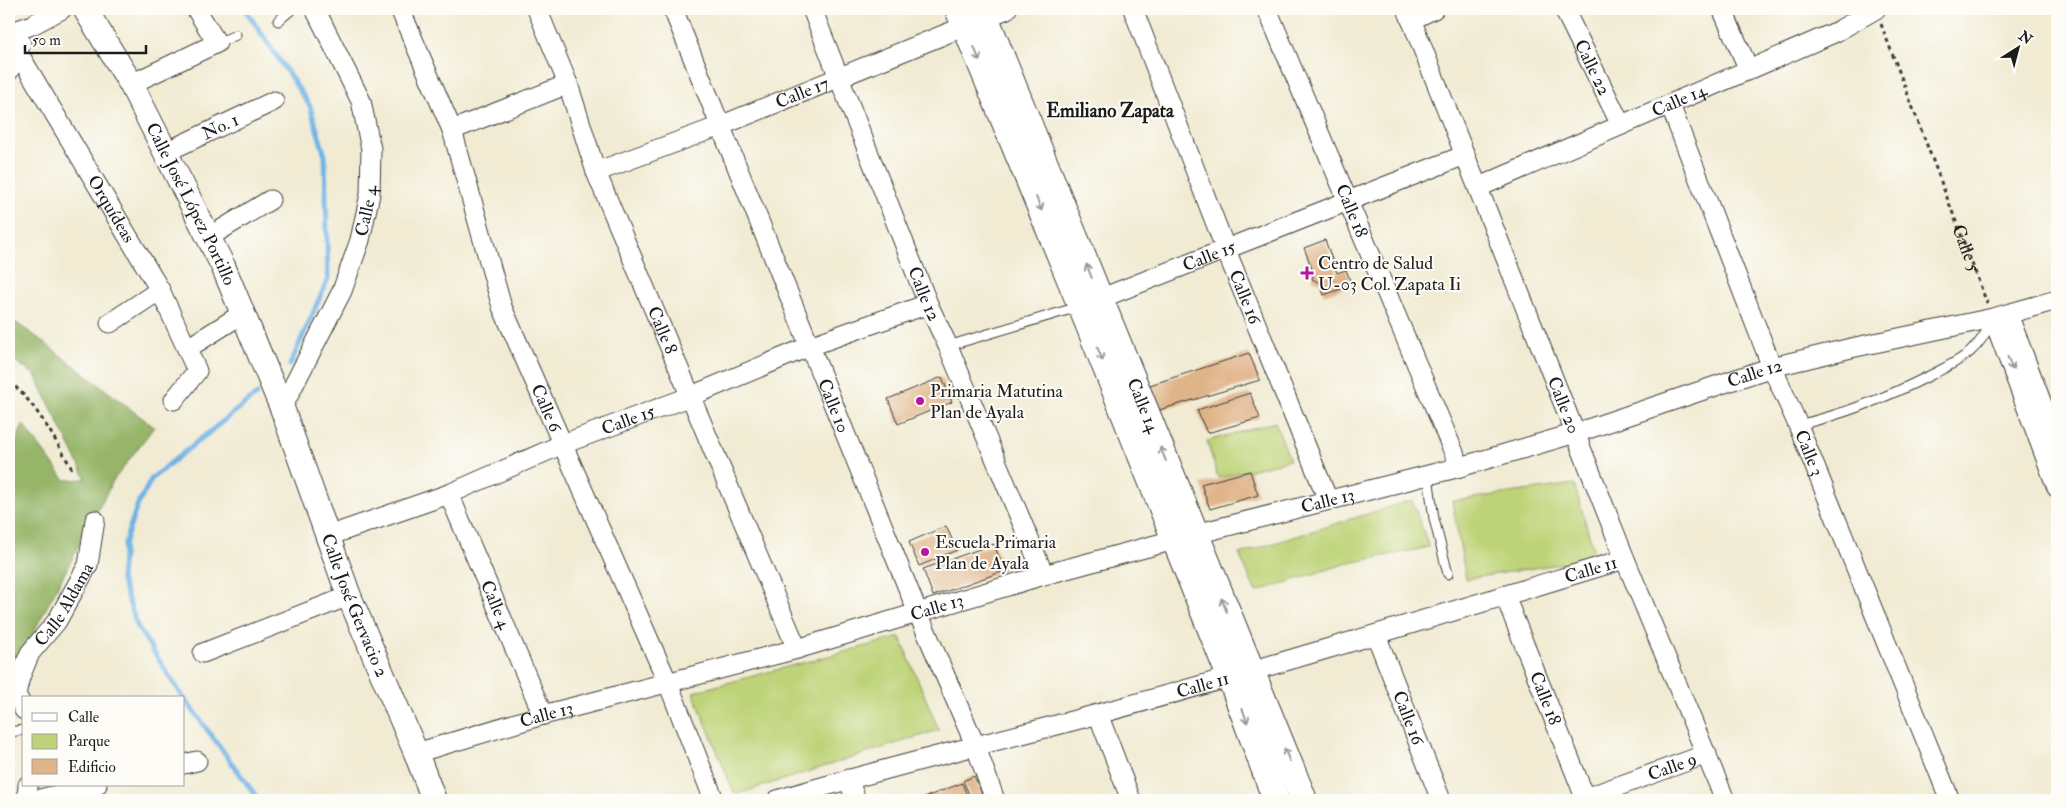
<svg xmlns="http://www.w3.org/2000/svg" width="2066" height="809" viewBox="0 0 2066 809" font-family="'IM FELL Double Pica',serif">
<rect width="100%" height="100%" fill="#fdfcf7"/>
<filter id="ink" filterUnits="userSpaceOnUse"><feTurbulence type="fractalNoise" baseFrequency=".02" numOctaves="2"/><feDisplacementMap in="SourceGraphic" scale="10" xChannelSelector="R" yChannelSelector="G"/><feConvolveMatrix kernelMatrix="1 2 1 2 8 2 1 2 1" color-interpolation-filters="sRGB"/></filter>
<filter id="wash" filterUnits="userSpaceOnUse"><feTurbulence type="fractalNoise" baseFrequency=".0096" numOctaves="4" result="noise"/><feDisplacementMap in="SourceGraphic" scale="20" xChannelSelector="R" yChannelSelector="G"/><feGaussianBlur stdDeviation="1.12" result="paint"/><feColorMatrix in="noise" values="0 0 0 0 0 0 0 0 0 0 0 0 0 0 0 0 0 1.4 0 .05"/><feComposite in="paint" operator="in"/></filter>
<g filter="url(#wash)">
<rect width="100%" height="100%" fill="#f1ebd3"/>
<!-- green -->
<path fill="#bed377" stroke="#6d784a" d="M1275,422L1290,460L1218,478L1207,441Z
M1574,484L1596,558L1466,579L1452,501Z
M1412,500L1429,547L1345,564L1256,592L1239,554Z
M900,637L939,730L735,795L693,692Z"/>
<!-- forest -->
<path fill="#96b568" stroke="#596842" d="M9,318L38,338L154,427L113,481L9,679V463L23,424L65,480L86,479L35,375L9,357Z"/>
<g fill="none" stroke-linecap="round" stroke-linejoin="round">
<!-- stream -->
<path stroke="#70b4e6" stroke-width="5" d="M245,9L310,106L325,156L328,279L290,365
M257,394L152,478L137,506L124,545L121,579L138,628L181,694L259,800"/>
</g>
<g id="blocks">
<!-- building -->
<path fill="#e0b489" d="M1325,240L1337,273L1346,270L1352,285L1324,295L1320,283L1312,279L1314,274L1304,248Z
M1249,353L1260,380L1156,411L1147,386Z
M942,377L952,402L898,424L888,399Z
M1250,393L1260,418L1207,433L1197,410Z
M1250,471L1258,495L1210,509L1201,484Z
M946,526L957,550L919,566L909,542Z
M994,544L1004,571L933,596L923,569Z
M974,776L985,800H972L963,781Z
M962,783L969,800H918Z"/>
</g>
</g>
<g filter="url(#ink)">
<use href="#blocks" fill-opacity="0" stroke="#3c3b37" stroke-width="1"/>
<g fill="none" stroke-linecap="round" stroke-linejoin="round">
<defs>
<path id="service" d="M278,21L292,9
M217,43L236,35
M948,346L1078,307
M1798,425C1845,414 1888,397 1931,375C1944,368 1960,361 1971,351C1981,342 1987,332 1992,320
M1428,476L1434,519L1448,574
M9,732L24,730"/>
<g id="minor">
<path id="s2" d="M400,9L452,130L502,307L668,683L714,800"/>
<path id="s3" d="M537,9L568,84L596,172L797,649"/>
<path id="s4" d="M673,9L918,613L976,747L995,800"/>
<path id="s5" d="M812,9L928,304L948,346L1044,575"/>
<path id="s6" d="M1133,9L1226,250L1328,500"/>
<path id="s7" d="M1267,9L1460,467"/>
<path id="s8" d="M1407,9L1625,559L1725,800"/>
<path id="s9" d="M1564,9L1621,125"/>
<path d="M1722,9L1749,70"/>
<path d="M1411,20L1434,9"/>
<path d="M9,33L32,25L62,9"/>
<path id="s10" d="M17,51L160,290L197,371L174,400"/>
<path d="M9,71L21,43"/>
<path d="M131,84L217,43L196,9"/>
<path id="s11" d="M1670,105L1772,367L1798,425L1950,800"/>
<path d="M452,130L568,84"/>
<path id="s12" d="M166,152L274,101"/>
<path id="s13" d="M596,172L720,126L1007,9"/>
<path id="s14" d="M1479,187L1836,32L1876,9"/>
<path d="M209,237L270,200"/>
<path id="s15" d="M1089,303L1465,155"/>
<path d="M2008,314L2057,443"/>
<path d="M1993,318L2057,488"/>
<path d="M110,323L160,290"/>
<path d="M188,348L242,314"/>
<path id="s16" d="M282,408L342,291L360,240L370,194L371,149L361,101L315,9"/>
<path id="s17" d="M449,494L543,715"/>
<path id="s18" d="M328,536L449,494L563,444L689,397L810,346L928,304"/>
<path id="s19" d="M1505,596L1586,800"/>
<path id="s20" d="M1376,635L1441,800"/>
<path d="M203,653L349,596"/>
<path id="s21" d="M24,710L16,694L20,677L30,653L57,621L88,565L95,520"/>
<path d="M1098,714L1131,800"/>
<path id="s22" d="M416,753L543,715L797,649L1044,575L1196,534L1460,467L1576,433L1772,367L1851,348L1993,318L2057,300"/>
<path d="M184,764L197,761"/>
<path d="M848,779L856,800"/>
<path d="M27,800L28,785"/>
<path d="M36,800L97,785"/>
<path id="s23" d="M777,800C883,768 991,743 1098,714C1275,666 1450,612 1625,559"/>
<path id="s24" d="M1580,800L1707,754"/>
</g>
<g id="tertiary">
<path id="s25" d="M85,9L131,84L223,266L282,408L349,596L416,753L434,800"/>
</g>
<g id="secondary">
<path d="M958,9L1081,306L1230,677L1276,800"/>
<path id="s26" d="M982,9L1304,800"/>
</g>
</defs>
<!-- service casing -->
<use href="#service" stroke="#3c3b37" stroke-width="11"/>
<!-- minor casing -->
<use href="#minor" stroke="#3c3b37" stroke-width="21"/>
<!-- tertiary casing -->
<use href="#tertiary" stroke="#3c3b37" stroke-width="26"/>
<!-- secondary casing -->
<use href="#secondary" stroke="#3c3b37" stroke-width="28"/>
<!-- path -->
<g stroke="#3c3b37" stroke-width="3" stroke-dasharray="4 4" stroke-linecap="butt">
<path id="s1" d="M1881,24L1987,303"/>
<path d="M9,382C32,397 58,444 72,469"/>
</g>
<!-- service -->
<use href="#service" stroke="#fff" stroke-width="9"/>
<!-- minor -->
<use href="#minor" stroke="#fff" stroke-width="19"/>
<!-- tertiary -->
<use href="#tertiary" stroke="#fff" stroke-width="24"/>
<!-- secondary -->
<use href="#secondary" stroke="#fff" stroke-width="26"/>
</g>
<!-- one-way arrows -->
<defs><path id="oneway-shaft" d="M-6 0H5M1.5-3L5.5 0L1.5 3" fill="none" stroke-width="1.6" stroke-linecap="round" stroke-linejoin="round" transform="scale(1.25)"/></defs>
<g stroke="#999">
<use href="#oneway-shaft" transform="translate(977 54) rotate(68)"/>
<use href="#oneway-shaft" transform="translate(1039 204) rotate(68)"/>
<use href="#oneway-shaft" transform="translate(1089 271) rotate(-112)"/>
<use href="#oneway-shaft" transform="translate(1100 354) rotate(68)"/>
<use href="#oneway-shaft" transform="translate(2010 363) rotate(69)"/>
<use href="#oneway-shaft" transform="translate(1163 454) rotate(-112)"/>
<use href="#oneway-shaft" transform="translate(1224 605) rotate(-112)"/>
<use href="#oneway-shaft" transform="translate(1245 716) rotate(70)"/>
<use href="#oneway-shaft" transform="translate(1287 755) rotate(-112)"/>
</g>
</g>
<!-- markers -->
<g fill="#b5179e" stroke="#fdfcf7" stroke-width="2">
<path d="M1304.5 265.5h5v5h5v5h-5v5h-5v-5h-5v-5h5z"/>
<circle cx="920" cy="401" r="5"/>
<circle cx="925" cy="552" r="5"/>
</g>
<g text-anchor="middle" stroke-width="4" stroke-linejoin="round" paint-order="stroke">
<!-- street labels -->
<g font-size="18" fill="#1c1c1c" stroke="#fdfcf7">
<text dy="6" stroke="none"><textPath href="#s9" startOffset="65">Calle 22</textPath></text>
<text dy="6" stroke="none"><textPath href="#s13" startOffset="221">Calle 17</textPath></text>
<text dy="6" stroke="none"><textPath href="#s14" startOffset="218">Calle 14</textPath></text>
<text dy="6" stroke="none"><textPath href="#s12" startOffset="60">No. 1</textPath></text>
<text dy="6" stroke="none"><textPath href="#s25" startOffset="222">Calle José López Portillo</textPath></text>
<text dy="6" stroke="none"><textPath href="#s10" startOffset="184">Orquídeas</textPath></text>
<text dy="6" stroke="none"><textPath href="#s7" startOffset="219">Calle 18</textPath></text>
<text dy="6" stroke="none"><textPath href="#s16" startOffset="215">Calle 4</textPath></text>
<text dy="6" stroke="none"><textPath href="#s1" startOffset="240">Calle 5</textPath></text>
<text dy="6" stroke="none"><textPath href="#s15" startOffset="129">Calle 15</textPath></text>
<text dy="6" stroke="none"><textPath href="#s5" startOffset="306">Calle 12</textPath></text>
<text dy="6" stroke="none"><textPath href="#s6" startOffset="309">Calle 16</textPath></text>
<text dy="6" stroke="none"><textPath href="#s3" startOffset="345">Calle 8</textPath></text>
<text dy="6" stroke="none"><textPath href="#s22" startOffset="1392">Calle 12</textPath></text>
<text dy="6" stroke="none"><textPath href="#s26" startOffset="428">Calle 14</textPath></text>
<text dy="6" stroke="none"><textPath href="#s4" startOffset="428">Calle 10</textPath></text>
<text dy="6" stroke="none"><textPath href="#s8" startOffset="426">Calle 20</textPath></text>
<text dy="6" stroke="none"><textPath href="#s2" startOffset="426">Calle 6</textPath></text>
<text dy="6" stroke="none"><textPath href="#s18" startOffset="322">Calle 15</textPath></text>
<text dy="6" stroke="none"><textPath href="#s11" startOffset="375">Calle 3</textPath></text>
<text dy="6" stroke="none"><textPath href="#s22" startOffset="946">Calle 13</textPath></text>
<text dy="6" stroke="none"><textPath href="#s23" startOffset="846">Calle 11</textPath></text>
<text dy="6" stroke="none"><textPath href="#s21" startOffset="121">Calle Aldama</textPath></text>
<text dy="6" stroke="none"><textPath href="#s17" startOffset="120">Calle 4</textPath></text>
<text dy="6" stroke="none"><textPath href="#s25" startOffset="656">Calle José Gervacio 2</textPath></text>
<text dy="6" stroke="none"><textPath href="#s22" startOffset="541">Calle 13</textPath></text>
<text dy="6" stroke="none"><textPath href="#s23" startOffset="441">Calle 11</textPath></text>
<text dy="6" stroke="none"><textPath href="#s19" startOffset="110">Calle 18</textPath></text>
<text dy="6" stroke="none"><textPath href="#s22" startOffset="136">Calle 13</textPath></text>
<text dy="6" stroke="none"><textPath href="#s20" startOffset="89">Calle 16</textPath></text>
<text dy="6" stroke="none"><textPath href="#s24" startOffset="98">Calle 9</textPath></text>
</g>
<!-- poi labels -->
<g font-size="18" fill="#1c1c1c" stroke="#fdfcf7" text-anchor="start">
<text x="1318" y="269">Centro de Salud<tspan x="1318" dy="21">U-03 Col. Zapata Ii</tspan></text>
<text x="930" y="397">Primaria Matutina<tspan x="930" dy="21">Plan de Ayala</tspan></text>
<text x="935" y="548">Escuela Primaria<tspan x="935" dy="21">Plan de Ayala</tspan></text>
</g>
<!-- neighbourhood labels -->
<g font-size="19" font-weight="bold" fill="#1c1c1c" stroke="#fdfcf7">
<text x="1110" y="117">Emiliano Zapata</text>
</g>
</g>
<!-- margin -->
<rect width="2066" height="809" fill="none" stroke="#fdfcf7" stroke-width="30"/>
<!-- legend -->
<rect x="22" y="696" width="162" height="90" fill="#fdfcf7" stroke="#a3a29f"/>
<rect x="32" y="713" width="25" height="8" fill="#ffffff" stroke="#a3a29f"/>
<text x="68" y="722" font-size="15" fill="#1c1c1c">Calle</text>
<rect x="32" y="734" width="25" height="15" fill="#bed377" stroke="#a3a29f"/>
<text x="68" y="746" font-size="15" fill="#1c1c1c">Parque</text>
<rect x="32" y="759" width="25" height="15" fill="#e0b489" stroke="#a3a29f"/>
<text x="68" y="772" font-size="15" fill="#1c1c1c">Edificio</text>
<!-- north arrow -->
<g transform="translate(2018 48) rotate(36)" stroke="#fdfcf7" stroke-width="4" paint-order="stroke">
<path d="M0-4L9 19L0 12L-9 19Z" fill="#1c1c1c"/>
<text y="-8" font-size="14" font-weight="bold" text-anchor="middle" fill="#1c1c1c">N</text>
</g>
<!-- scale -->
<path d="M25 45v8h121v-8" fill="none" stroke="#1c1c1c" stroke-width="2.5"/>
<text x="32" y="45" font-size="15" fill="#1c1c1c" stroke="#fdfcf7" stroke-width="4" paint-order="stroke">50 m</text>
</svg>
